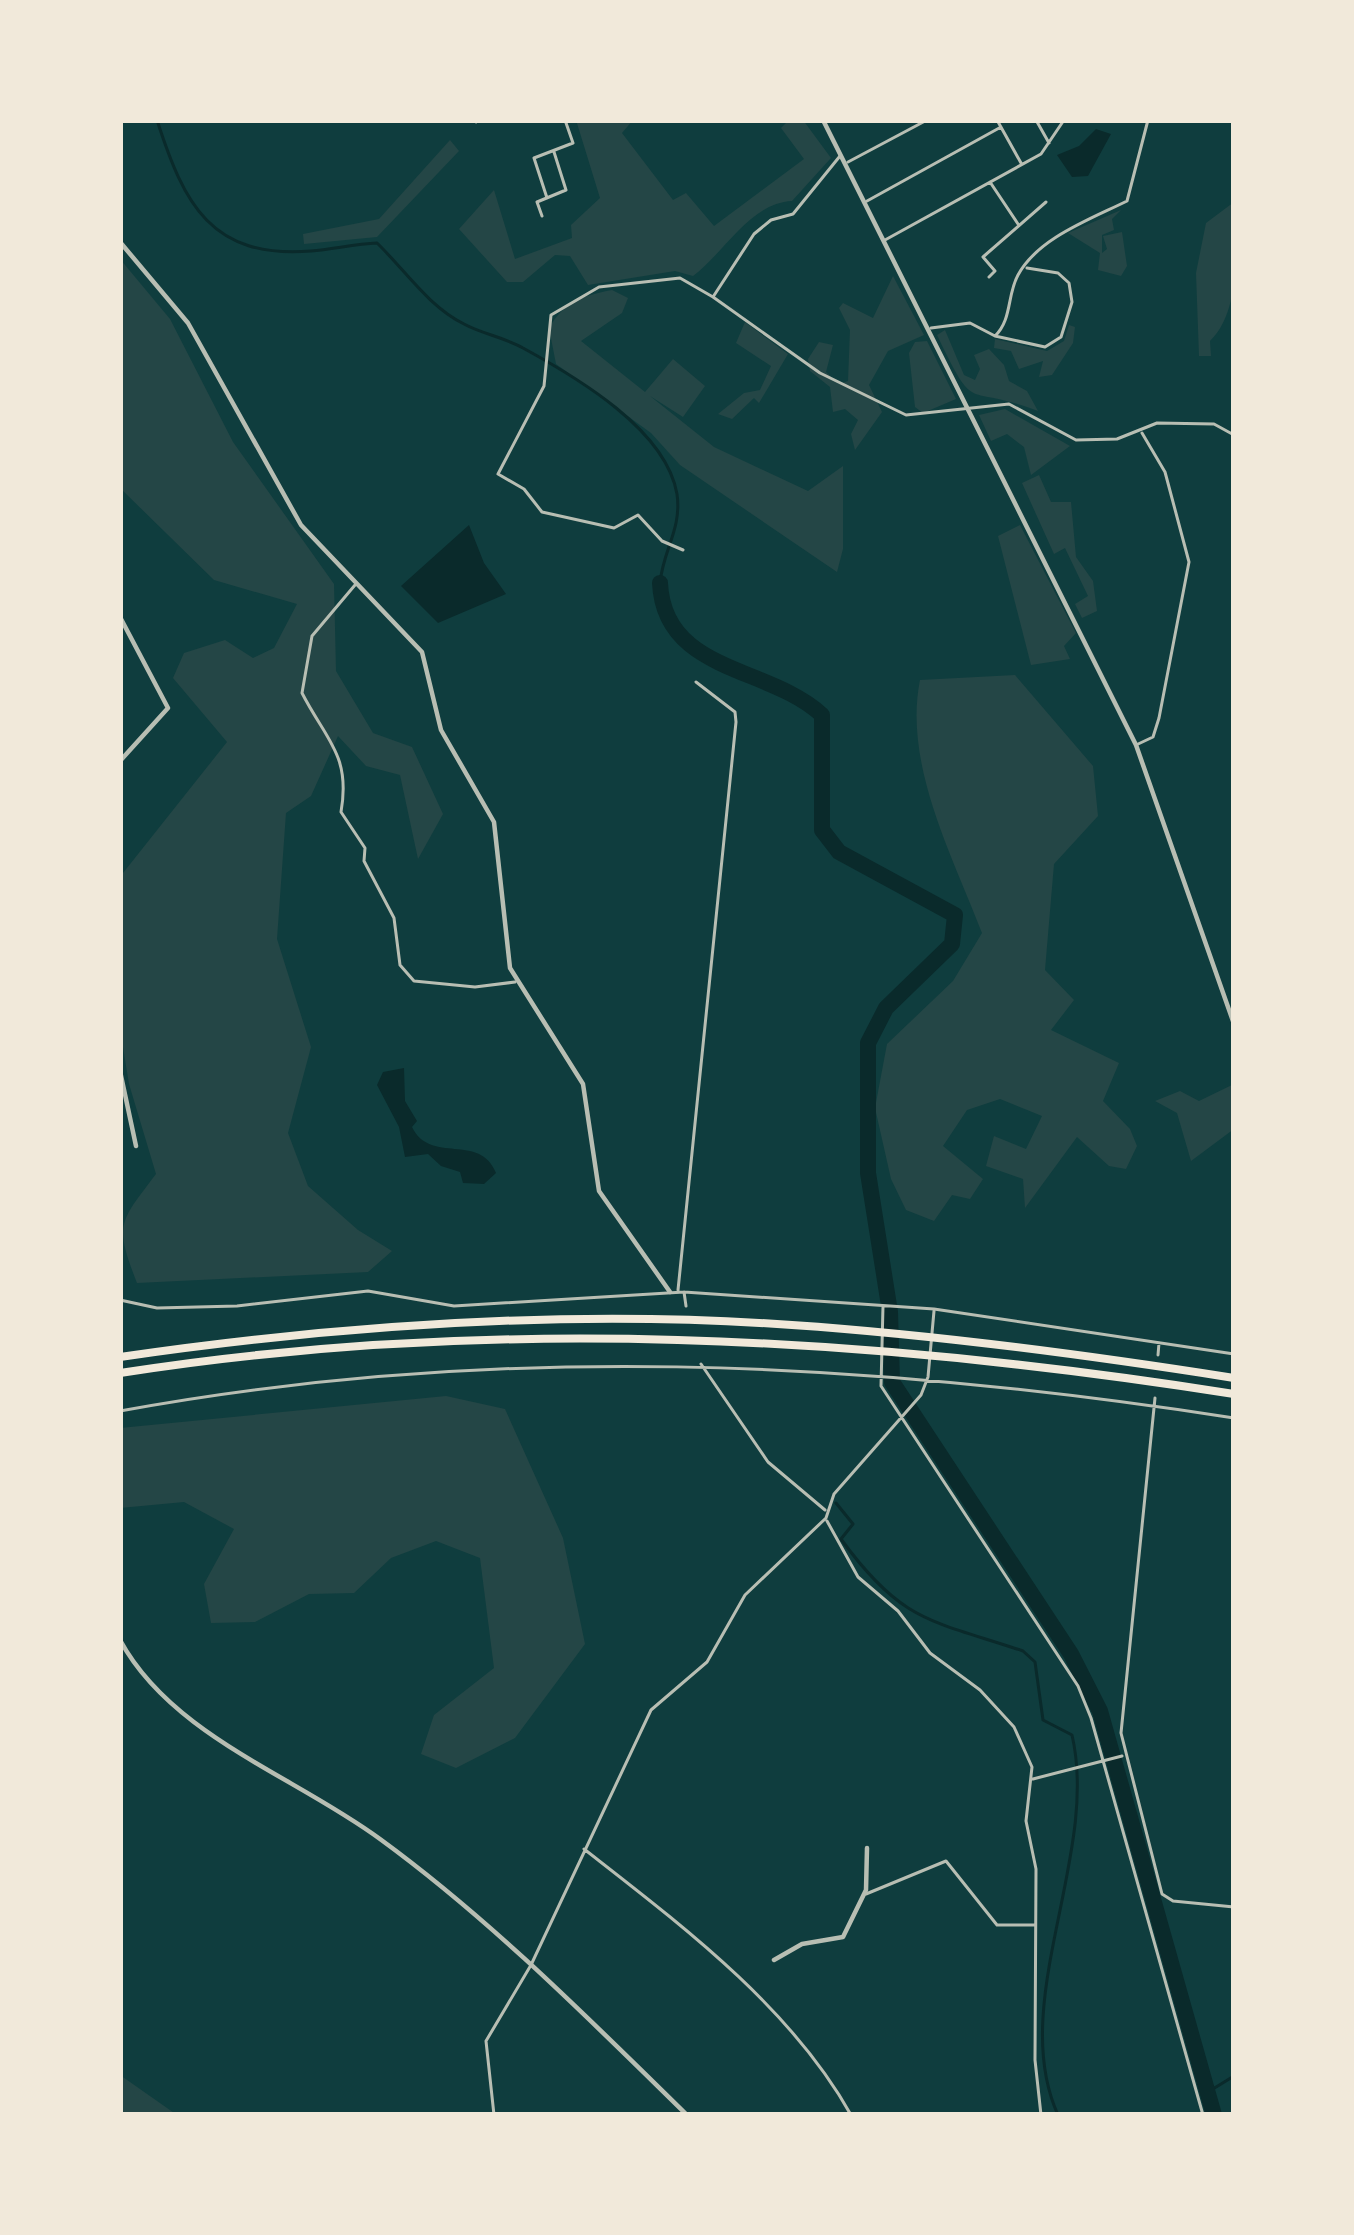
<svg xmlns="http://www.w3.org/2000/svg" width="1354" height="2235" viewBox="0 0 1354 2235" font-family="'Times New Roman',serif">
<rect width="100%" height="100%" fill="#0f3d3e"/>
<!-- green -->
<path fill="#244646" d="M576,120H633L622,133L673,200L686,193L714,226L804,159L781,128L789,120H803L831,158L792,201C750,203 725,252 693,276L675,271L588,285L570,256L555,255L523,282H507L459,229L494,190L515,259L572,238L571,225L600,198Z
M450,140L459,151L377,237L304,244L303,234L379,219Z
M1234,202C1234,246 1243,309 1210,341L1211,356H1199L1196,273L1206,223Z
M1121,210L1112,219L1114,230L1102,235V253L1107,249L1103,236L1122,232L1127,266L1121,276L1098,270L1100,253L1068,233Z
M120,259L170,319L233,442L334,584L336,671L373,733L412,747L443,814L418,859L400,775L366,766L338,736L311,796L286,813L277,939L311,1047L288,1133L308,1186L358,1230L392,1251L368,1272L137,1283C114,1224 119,1223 156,1174L129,1084L120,1029V889L123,873L227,742L173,678L184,653L225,640L253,658L274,648L297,604L214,580L120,488Z
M893,276L924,335L888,351L869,385L882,412L855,450L851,434L858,420L845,409L833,412L830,387L810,371L808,359L819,342L833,345L826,372L839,384L848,381L850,330L839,308L843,303L873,318Z
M612,290L628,298L622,313L581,341L645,392L673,359L705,386L683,417L650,396L714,447L808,491L843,466V549L837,572L680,465L651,433L556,364L549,328C565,301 582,296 612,290Z
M745,322L788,354L759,403L754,398L732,419L718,414L744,393L760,390L771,366L736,343Z
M1069,325L1075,327L1073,343L1052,375L1039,377L1043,361L1019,369L1011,351L994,348L995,339L1047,351L1064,341Z
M945,330L964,375L975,380L980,369L974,355L989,349L1004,365L1009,381L1027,391L1038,411C963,382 977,418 937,335Z
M927,341L956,399L923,413L915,407L909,353L915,342Z
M1005,409L1070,446L1031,475L1024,447L1007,434L991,441L979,415Z
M1039,475L1051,502H1071L1076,557L1093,581L1097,611L1082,618L1075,604L1088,596L1065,548L1054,554L1022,483Z
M1020,525L1076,633L1064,646L1070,659L1031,665L998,536Z
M1015,675L1093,766L1098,816L1054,864L1045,970L1074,1000L1051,1030L1119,1063L1103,1101L1130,1129L1137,1146L1126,1169L1109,1166L1077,1137L1025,1208L1023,1179L986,1166L994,1136L1026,1149L1042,1116L1000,1099L967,1110L943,1146L983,1179L970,1199L952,1195L934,1221L906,1210L891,1179L875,1108L887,1044L953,981L982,933C953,857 903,764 920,680Z
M1234,1084V1129L1191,1161L1177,1113L1155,1101L1180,1091L1199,1101Z
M446,1396L505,1409L563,1538L585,1644L515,1738L456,1768L421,1754L434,1715L494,1668L480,1558L436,1541L391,1558L354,1593L309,1594L255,1622L211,1623L204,1584L234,1529L184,1502L120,1508V1428Z
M120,2075L177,2115H120Z"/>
<!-- water -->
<path fill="#0a2a2b" d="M1096,129L1111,134L1088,176L1072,177L1057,155L1079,146Z
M469,525L484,563L506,594L438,623L401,586Z
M404,1068L405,1101L417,1121L412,1127C430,1165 480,1132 496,1173L484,1184L463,1183L460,1172L441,1166L428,1154L405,1157L399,1127L377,1085L383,1072Z"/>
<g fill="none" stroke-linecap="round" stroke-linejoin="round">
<!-- stream -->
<path stroke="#0a2a2b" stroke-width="3" d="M157,120C184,204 211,259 311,251C334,249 355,244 377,243C405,270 428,306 464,324C482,334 504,337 523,348C578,378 666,430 677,494C682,529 663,550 660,583
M836,1503L853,1524L841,1539C902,1623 931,1620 1023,1651L1035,1662L1043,1720L1072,1735C1100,1855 1007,2003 1058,2115
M1208,2092L1234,2076"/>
<!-- river -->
<path stroke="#0a2a2b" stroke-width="16" d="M660,583C664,673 770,666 822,715V830L839,852L955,915L952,944L886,1008L868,1043V1173L890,1312L892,1382L1071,1654L1100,1711L1214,2115"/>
<!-- minor -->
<path stroke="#b8beb3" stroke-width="3" d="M997,120L1021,163
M1036,120L1049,143
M476,122L479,120
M848,162L927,120
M990,182L1018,224
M547,198L534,158L573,143L565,120
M867,201L1001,127
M542,216L537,202L566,190L554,152
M885,240L1041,154L1064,120
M989,277L995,271L983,257L1046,202
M713,297L820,373L906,415L1009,404L1076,440L1117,439L1157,423L1214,424L1234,435
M931,328L970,323L995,336C1012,320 1007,295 1018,275C1038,238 1091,219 1127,201L1148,120
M995,336L1045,347L1061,337L1072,302L1069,283L1058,273L1027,268
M683,550L662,541L638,515L614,528L542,512L524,489L498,474L544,386L551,315L599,287L680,278L713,297L754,234L771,220L793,214L840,156
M355,585L312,636L302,693C326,740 351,755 341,812L365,848L364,861L394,918L400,965L414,981L475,987L515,982
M1136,745L1153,737L1159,718L1189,562L1165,472L1142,433
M678,1290L736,722L735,712L696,682
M684,1292L686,1306
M120,1300L157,1308L237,1306L368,1291L454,1306L684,1292L934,1309L1234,1354
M883,1306L881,1386L1078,1686L1091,1718L1203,2115
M1158,1355L1159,1343
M701,1364L768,1462L825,1510
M1155,1398L1121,1733L1162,1894L1173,1901L1234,1907
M120,1411C495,1342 859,1360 1234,1418
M827,1521L858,1577L898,1611L930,1653L980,1690L1014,1727L1032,1767L1026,1821L1036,1869L1035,2060L1041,2115
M1033,1779L1122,1756
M584,1849C680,1924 791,2007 851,2115
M866,1894L946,1861L997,1925H1034
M494,2115L486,2041L531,1965L651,1710L707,1662L745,1595L826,1518L834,1494L921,1395L928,1377L934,1311"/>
<!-- tertiary -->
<path stroke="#b8beb3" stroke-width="4.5" d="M823,120L1136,745L1234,1024
M120,242L188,323L301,525L422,652L441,730L494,822L510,968L583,1084L599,1191L670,1292
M120,617L168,708L120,761
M120,1071L136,1146
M120,1640C172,1736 295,1776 380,1839C491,1920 589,2019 687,2115
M774,1960L802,1944L843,1937L866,1890L867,1848"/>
<!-- motorway -->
<path stroke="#f1e9da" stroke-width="8" d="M120,1357C340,1325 569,1309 792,1325C939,1335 1088,1355 1234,1378
M120,1373C489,1315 867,1336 1234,1394"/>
</g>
<!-- border -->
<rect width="1354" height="2235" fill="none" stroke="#f1e9da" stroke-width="246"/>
</svg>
